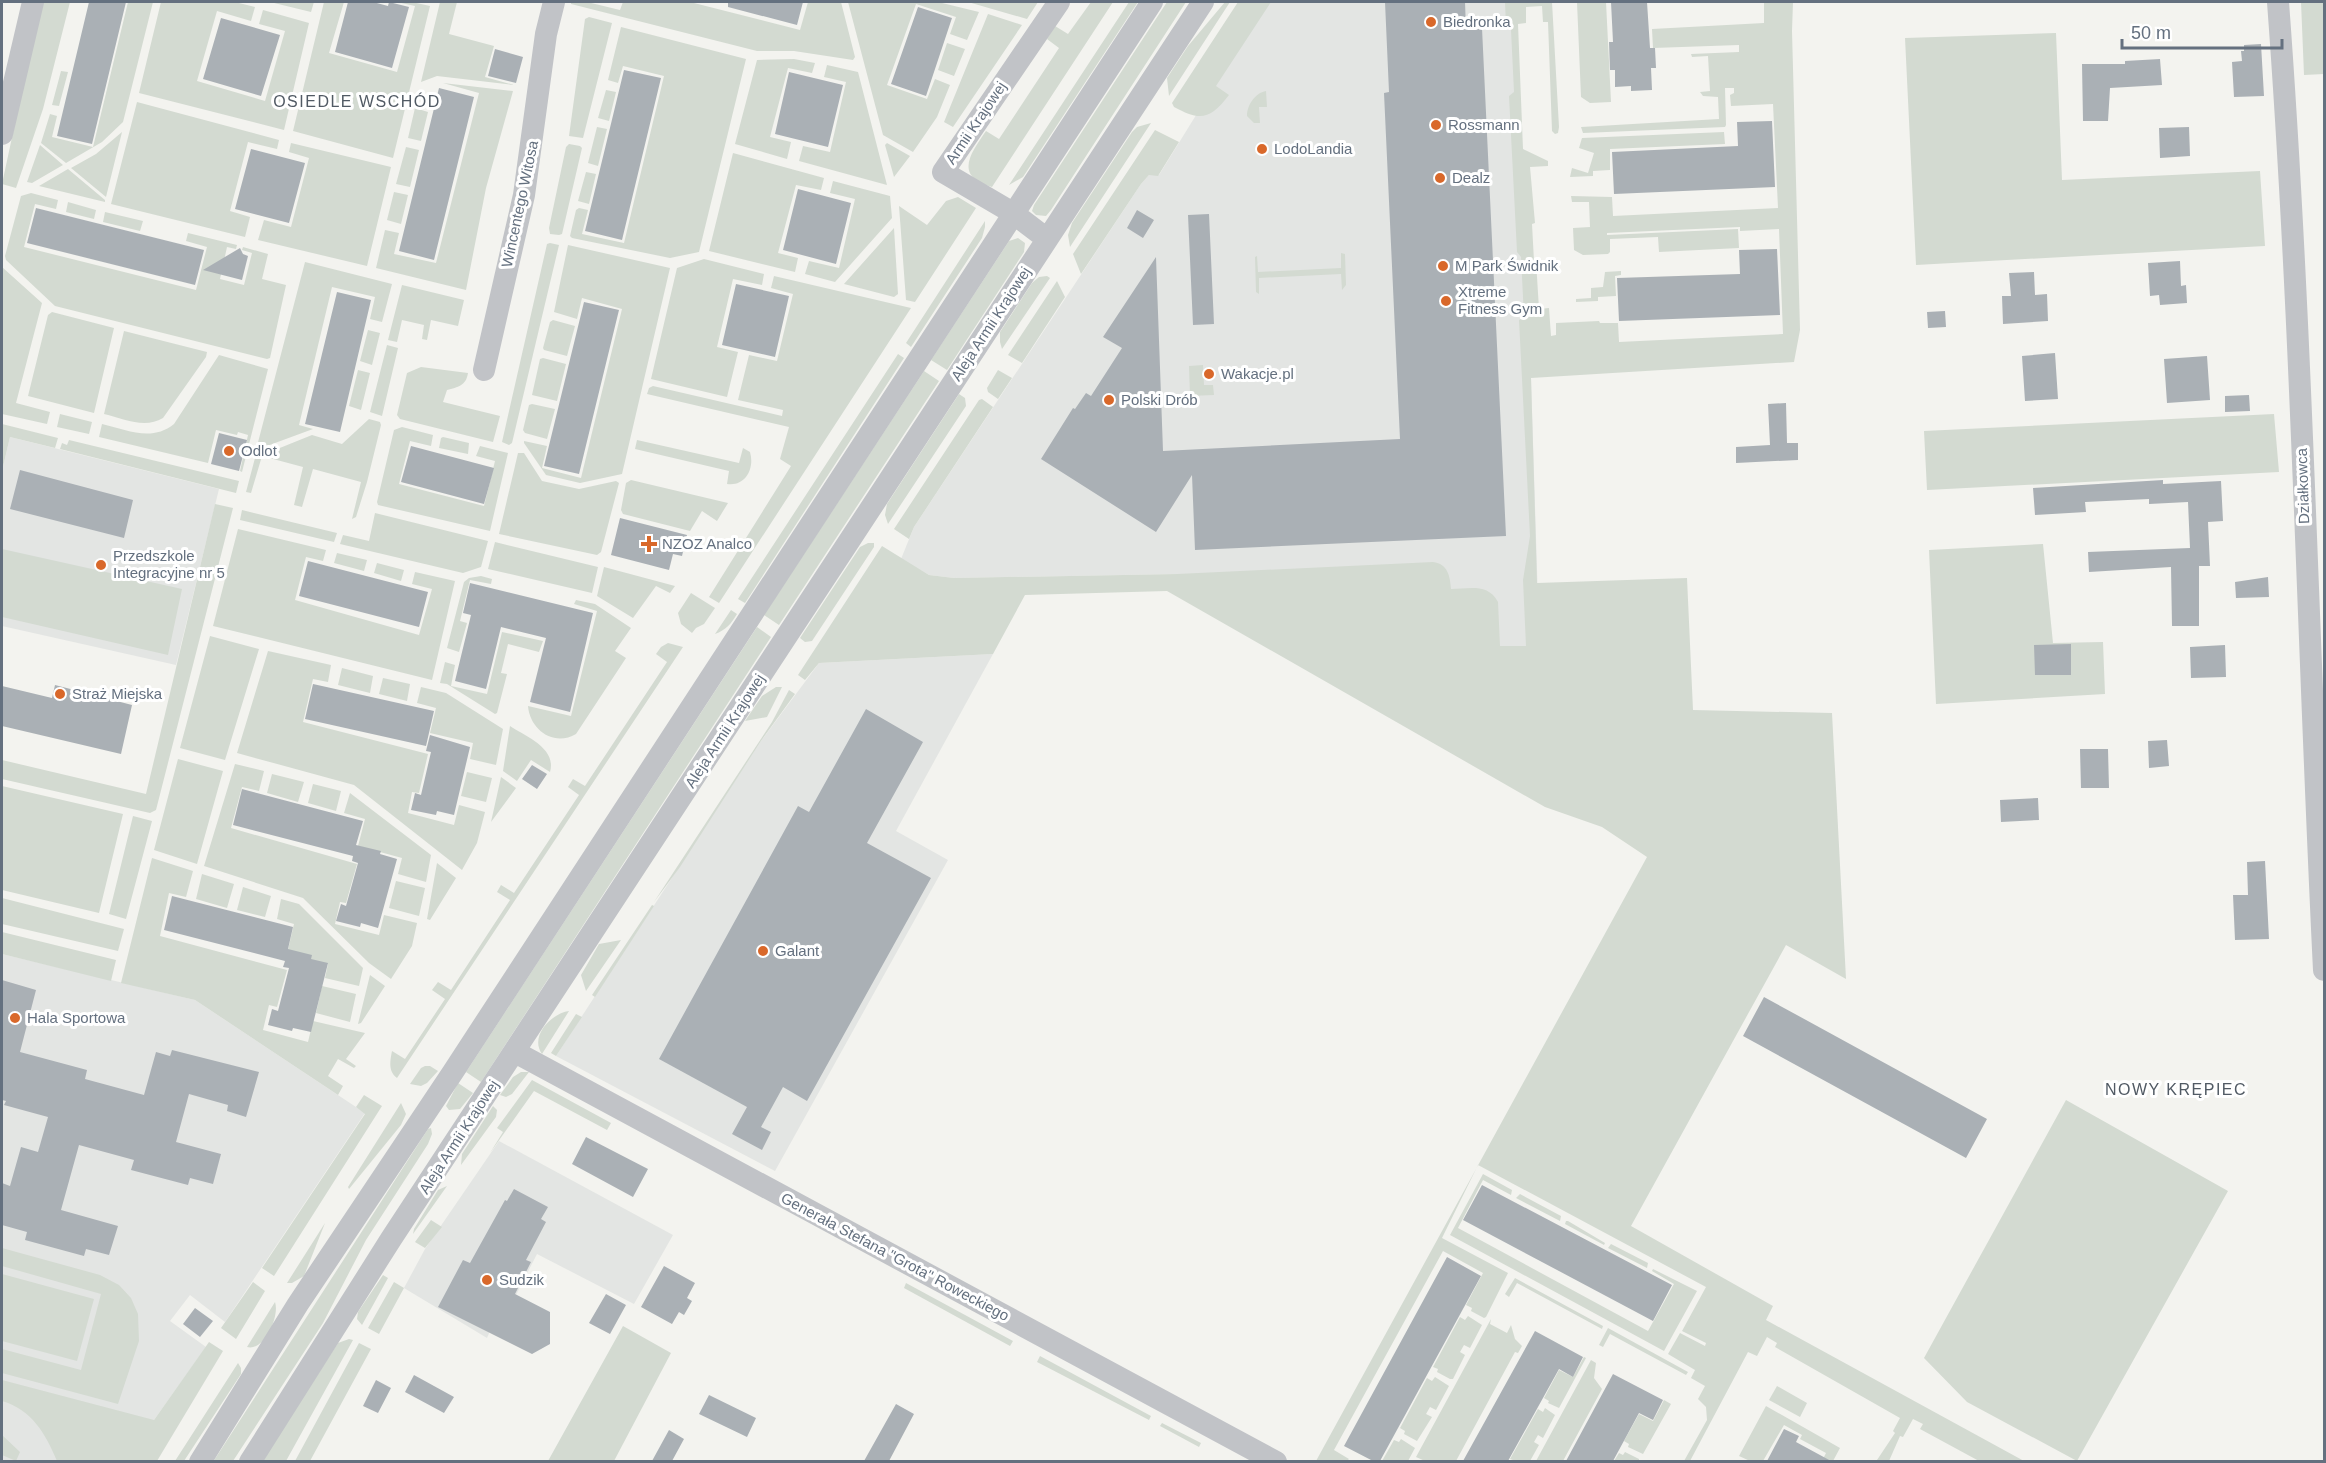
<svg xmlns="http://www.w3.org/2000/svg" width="2326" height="1463" viewBox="0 0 2326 1463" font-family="Helvetica,sans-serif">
<rect width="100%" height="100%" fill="#f3f3ef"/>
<!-- built -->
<path fill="#e3e5e3" d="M1266,2H1514L1531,378L1544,792L1177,574L954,578L929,575L901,559L914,527L1141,184L1149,175H1159Z
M10,437L219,489L176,665L2,626V471Z
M993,654L896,831L948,860L775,1171L556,1056L761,741L819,663Z
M2,954L195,1000L365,1113L225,1322L190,1295L170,1321L206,1347L154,1420L119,1461L2,1462Z
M499,1141L673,1235L634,1304L537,1254L516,1295L492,1326L487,1338L404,1288L425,1249Z"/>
<!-- green -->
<path fill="#d3dad1" d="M41,2H70L43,109L16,188L2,184Z
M128,2H153L123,122L102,142L66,163L41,143L50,114L57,116L52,137L93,147Z
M161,2H235L255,7L251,21L217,11L197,81L265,101L285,31L259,24L263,10L309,23L284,130L139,93Z
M270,2H314L311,12Z
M324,2H344L329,53L397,72L415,6L397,2H412L430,6L393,158L293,131Z
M440,2H457L449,34L494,46L485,77L514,85L437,76L421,82Z
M571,2H587L620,10L623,2H690L800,30L808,2H841L855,57L853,60L794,51H757L571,4Z
M848,2H938L979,12L967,40L950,34L956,17L916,4L887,85L927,99L935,79L950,85L937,117L913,152L883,135Z
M968,2H1038L1027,19Z
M1091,2H1113L992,187C953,176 971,153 986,131L999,139L1059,48L1047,39L1055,26L1068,34Z
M1129,2H1138L1023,177L1009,185Z
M1167,2H1186L1051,210L1046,216L1036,215L1032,211L1034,205Z
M1225,2H1230L1169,96L1167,78L1188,46Z
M1238,2H1271L1216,86L1229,95C1210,120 1200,121 1174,107L1172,103Z
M1505,2H1552L1559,127L1558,133L1555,134L1552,131L1548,22H1543L1542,6L1526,7V23L1518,24L1523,149L1548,161V166L1530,167L1535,223L1532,224L1534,261H1536L1539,309L1549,308L1551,336L1556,335V323L1599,321L1600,323H1618L1619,342L1783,334L1779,229L1740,231V227L1607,233V235L1738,229L1739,248L1659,252L1658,237L1610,239V252L1608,254L1583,255L1574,250L1573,228L1590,227L1589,202H1572L1571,196L1612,197L1613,216L1778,208L1773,104L1731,106L1730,95L1734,93V88H1725L1726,125L1725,127L1583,133L1581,127L1719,119L1718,97L1703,96L1700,92L1710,91L1708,56L1692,57L1691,54L1739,52V45L1653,48L1652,29L1764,23V3L1793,2L1792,31L1800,330L1794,362L1531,378L1537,583L1687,578L1693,710L1832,713L1846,979L1786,945L1631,1226L1773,1306L1766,1320L2024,1461H1979L1920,1429L1923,1424L1913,1419L1903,1437L1900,1436L1889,1461L1877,1460L1895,1433L1893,1431L1900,1418L1775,1347L1777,1343L1767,1337L1757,1356L1748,1352L1690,1461H1684L1707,1420L1706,1407L1698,1399L1705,1386L1691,1378L1695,1370L1668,1354L1680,1333L1705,1346L1706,1343L1682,1331L1706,1287L1478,1165L1442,1238L1508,1273L1486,1317L1484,1318L1471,1311L1472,1308L1466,1305L1483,1273L1443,1251L1334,1450L1349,1459L1347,1461H1316L1647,857L1602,827L1545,807L1167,591L1025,595L993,654L819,663L805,680L798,675L882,546L929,575L954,578L1177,574L1433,562C1448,564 1450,576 1451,589C1469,589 1488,583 1498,602L1500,646H1526L1523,580L1530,536L1519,320L1524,317L1521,257L1517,252L1509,96L1514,92L1511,30L1506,26Z
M1577,2H1606L1611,102L1590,103L1581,97Z
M2301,2H2324V74L2304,75Z
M988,14L1022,25L953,127L944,122Z
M589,17L612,23L583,138L569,136L585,19Z
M621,27L746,59L699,252L670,258L572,238L570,236L576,210L579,208L588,210L582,234L624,243L664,76L623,66L618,83L608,80Z
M2056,33L2062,180L2260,171L2265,246L1916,265L1905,38Z
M947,43L965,49L954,76L938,70Z
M794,59L815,63L812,73L788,68L770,137L791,142L787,159L735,144L757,60Z
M827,65L858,72L887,185L799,161L803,146L830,152L846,82L824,77Z
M61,71L68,72L59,106L52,105Z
M443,83L513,91L486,188L466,290L376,268L385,230L399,233L394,254L436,263L479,93Z
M606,90L616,92L609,121L598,118Z
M1266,91L1267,107H1259L1260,123H1254L1247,116C1247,105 1255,93 1266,91Z
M137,102L279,140L277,149L248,142L230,211L250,217L245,237L111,204Z
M415,108L428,112L421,141L408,138Z
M1151,123L1070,247L1068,235L1072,223L1132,132L1137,127Z
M597,127L607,129L598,166L588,163Z
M1155,130L1179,142L1158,176L1149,175L1141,184L1081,274L1073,254Z
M122,132L106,197L71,168L96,154Z
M1724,132L1725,144L1610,149V170L1593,171V176L1570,177L1572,168L1588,173L1594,153L1579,148L1582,138Z
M291,143L391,167L367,266L258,240L264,220L291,227L309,158L289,152Z
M887,143L910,156L894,177L885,145Z
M569,144L580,146L582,148L562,234L559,235L550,234L549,228L566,147Z
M40,145L63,165L32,183L27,182Z
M406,147L419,150L410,187L396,184Z
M733,153L824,178L821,190L796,185L778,253L798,258L795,272L709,251Z
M68,169L105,200V202L39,186Z
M586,172L596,174L589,204L578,201Z
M833,181L890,196L892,218L835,282L805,274L809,261L839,268L855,199L830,193Z
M394,192L408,195L401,224L387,220Z
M31,193L58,200L56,209L35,204L24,247L196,290L207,247L186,241L188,233L237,245L236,249L227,247L220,279L244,285L252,253L242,250L243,247L268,254L262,279L286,285L270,358L267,359L55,306L6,260L5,256L21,196Z
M958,197L976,208L915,302L906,300L899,206L927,225L946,201Z
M68,202L96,210L94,219L66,212Z
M105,212L143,221L140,231L103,222Z
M985,221V227L982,238L911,347L906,343Z
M894,228L898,294L894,297L844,284Z
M1018,238L1025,243L1024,252L947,370L931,360L1009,241Z
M550,243L559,245L512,443L509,445L502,442L547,244Z
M568,245L670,268L622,474L580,483L546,475L524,443V441L547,446L542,468L581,478L622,309L582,298L577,319L554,312Z
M1341,253L1345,254L1346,285L1342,290L1341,274L1259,278V294L1256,292L1255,257L1257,256L1258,272L1341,268Z
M704,259L764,274L762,285L733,279L717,347L738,352L727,397L651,379L677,268Z
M305,262L392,284L382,322L370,319L375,297L332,287L299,425L313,429L256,450Z
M2,267L42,303L16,403L50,412L47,424L2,414Z
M1621,271V275L1615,276L1616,296L1598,297V301L1576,302V299L1591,298V288L1603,287L1605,272Z
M774,276L911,308L719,603L709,597L791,466L780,459L789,427L647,394L649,388L653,386L782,416L783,410L738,400L749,355L777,361L793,294L771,288Z
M1047,276L1050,278L1002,349L1000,342V332L1032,283L1039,277Z
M1057,281L1065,297L1022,363L1008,355Z
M402,285L464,300L458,326L431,320L427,340L422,339L424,325L402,320L397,342L388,340Z
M52,312L114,328L94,413L28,396L48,315Z
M553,320L575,326L567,356L544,350L543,348L550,322Z
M368,330L380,333L372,365L360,361Z
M124,331L207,352L206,357L163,418C145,429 124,419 104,414Z
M387,345L398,348L382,416L370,412Z
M898,354L904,358L745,603L738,599Z
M219,355L268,369L242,472L240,471L248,435L238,432L237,435L216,430L208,463L99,437L102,424C127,430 152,442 174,424Z
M543,358L566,364L557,401L532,395L540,359Z
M1203,365L1204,385H1213L1214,395L1190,396L1189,366Z
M421,367L468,373C466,386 458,387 447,390L443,402L500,416L493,442L400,419L397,415L407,373Z
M358,370L370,373L361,410L349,406Z
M998,370L1012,378L998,399L988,392L987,388Z
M924,371L939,381L779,625L764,615Z
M959,394L965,398L966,406L888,524L885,515L887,504Z
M982,399L993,407L914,527L909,539L894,529L979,400Z
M532,404L555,409L547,439L525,433L523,430L529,405Z
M60,414L92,422L89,434L57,427Z
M2274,414L2279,472L1927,490L1924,431Z
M369,419L380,422L381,425L367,482L356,517L352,519L361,482L313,469L302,507L294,505L303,467L262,456L251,493L246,492L255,458L312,435L342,444Z
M2,424L58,438L55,448L10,437L2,471Z
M402,427L433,435L431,446L410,441L399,484L484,506L495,461L476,456L480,446L508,453L490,531L378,505L377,502L394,430Z
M443,437L469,443L468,454L439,448L441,438Z
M69,440L239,481L236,493L60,449L62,443L67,445Z
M637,440L739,463L743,448L750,452C755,469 745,487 727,484L729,471L635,449Z
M518,453H524L542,481L579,489L616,481L619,483L601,552L597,555L499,534Z
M631,480L728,503L717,521L702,511L690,531L623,514L621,510L626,483Z
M215,504L233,508L156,810L150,813L2,779V760L146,794Z
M242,510L337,533L334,542L240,520Z
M375,513L488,541L481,567L463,573L340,544L343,535L369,541Z
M238,529L326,550L323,561L306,557L295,600L419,635L432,589L412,584L415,572L455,581L432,680L213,626Z
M495,542L598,567L592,593L488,569Z
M868,543H874V547L812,641L805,642L800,638L860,547Z
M2043,544L2053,643L2103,642L2105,694L1936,704L1929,550Z
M2,549L182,589L168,655L2,617Z
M337,553L367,560L364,571L334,563Z
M377,563L404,570L401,581L374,573Z
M604,567L675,586L670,593L656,586L633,618L597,596Z
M481,576L492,579L491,584L470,580L460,621L467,623L459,652L447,648L464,582L469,578Z
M691,593L715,608L704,624L696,628L692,633L681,624L678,613Z
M576,600L595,604L631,628L615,651L626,658L576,734C554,747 530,730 528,706L571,716L597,611L574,604Z
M731,610L737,614C731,624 726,630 715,634Z
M757,627L771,637L481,1082L466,1072Z
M502,632L543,641L539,652L508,644L501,673L507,674L497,713L495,714L447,684L440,683L445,662L455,665L451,686L487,694Z
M210,636L259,649L225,760L180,748Z
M668,643L683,647L397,1078C388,1072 390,1061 392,1051L405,1059L445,999L432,990L438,982L451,990L510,900L497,892L501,885L514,893L579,795L568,787L573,779L585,786L667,662L656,654L661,647Z
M268,651L331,665L328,682L313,679L303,722L428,754L419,793L412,792L408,813L454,825L459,805L485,812L477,843L462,870L354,785L237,753Z
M342,668L373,676L370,693L338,685Z
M383,678L410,684L407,701L379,694Z
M421,687L446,693L503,729L496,765L470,759L473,743L430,733L436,708L417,703Z
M776,687H782L767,717L745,721L762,696Z
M789,690L795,694L761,741L680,867L654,902L772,722Z
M510,726C525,736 557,748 550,772L531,760L517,781L503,771Z
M178,759L223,771L197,864L154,850Z
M235,764L264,771L259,791L242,787L231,828L357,864L346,903L340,902L335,924L379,935L384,915L417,923L412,946L391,979L369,963L303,898L204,866Z
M467,772L492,778L486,802L461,796Z
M272,774L304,782L298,802L267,793Z
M501,777L516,788L491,822Z
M313,784L341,791L336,811L308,803Z
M2,786L123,814L99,913L2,890Z
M350,793L431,855L426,882L398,874L402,858L358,846L365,819L344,813Z
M133,816L152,821L126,919L109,914Z
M152,858L193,871L186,897L169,893L160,936L287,970L277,1007L269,1005L263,1030L308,1042L313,1021L365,1033L346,1059L356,1066L354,1068L338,1059L328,1076L343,1086L338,1095L195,1000L121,983Z
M437,863L456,878L430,920L427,919Z
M202,874L234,884L227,908L196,899Z
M396,881L425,888L419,916L389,908Z
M243,887L271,896L265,917L237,910Z
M2,898L124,929L118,951L2,924Z
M281,899L299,904L363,968L359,986L325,978L328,964L287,954L294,924L277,919Z
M652,905L654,906L595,997L592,995Z
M2,932L116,960L111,981L2,954Z
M621,940L586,991L581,975L599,944Z
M370,975L385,986L361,1023L358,1024Z
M322,986L356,994L350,1022L316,1013Z
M569,1011L542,1054C529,1036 552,1013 569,1011Z
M576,1014L582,1017L556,1056L551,1053Z
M425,1066H430L438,1071L427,1083L421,1086L410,1084L421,1068Z
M521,1072H529L512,1094L506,1097L500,1095L513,1077Z
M532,1080L611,1123L607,1130L534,1091L490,1153L503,1132L497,1128Z
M458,1083L473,1093L460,1109L449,1110L446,1106Z
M364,1095L382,1106L274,1276L262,1268L365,1114L356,1107Z
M2066,1100L2228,1191L2077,1461L1967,1402L1924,1358Z
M401,1103L406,1114L401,1125L349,1189L348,1187Z
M493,1106L497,1110L496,1117L461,1165L462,1154Z
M431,1128L432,1134L428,1144L366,1240L323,1323L233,1461L213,1462L428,1129Z
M1483,1174L1512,1190L1511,1195L1483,1180L1458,1228L1648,1331L1674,1284L1652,1271L1653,1269L1697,1291L1664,1351L1450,1235Z
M447,1186L413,1234L414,1229L438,1190Z
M1520,1194L1561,1216L1560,1221L1516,1198Z
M431,1220L442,1227L425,1248L415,1242Z
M1566,1221H1568L1605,1243L1604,1245L1565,1224Z
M325,1223L304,1276L292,1283H287Z
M1611,1244L1648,1263L1647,1268L1608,1248Z
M2,1248L100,1275L119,1285L131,1298L138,1314L139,1341L118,1404L2,1373V1349L81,1370L101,1294L2,1266Z
M2,1274L94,1299L77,1361L2,1341Z
M383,1275L388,1278L362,1325L357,1319L358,1312Z
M1515,1278L1603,1326L1602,1329L1517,1283L1509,1297L1505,1294Z
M253,1282L265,1291L236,1339L221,1328Z
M394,1282L404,1288L379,1334L368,1328Z
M906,1283L1013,1341L1010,1346L904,1288Z
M275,1302C280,1316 264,1352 247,1347Z
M1468,1316L1482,1325L1470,1348L1464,1345L1460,1352L1465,1355L1453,1379H1450L1437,1372L1438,1369L1433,1367L1460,1317L1465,1320Z
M1491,1319L1490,1324L1507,1333L1511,1325L1515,1339L1522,1346L1518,1353L1515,1352L1456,1461H1425L1416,1457Z
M623,1326L671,1353L614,1461H548Z
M1608,1328L1688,1372L1686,1375L1610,1334L1603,1347L1599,1345Z
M349,1339L353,1340L286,1461L261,1462L338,1343Z
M209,1342L223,1351L157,1461H57C45,1433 32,1410 2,1401V1380L154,1420Z
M359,1343L371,1349L310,1461H295Z
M1040,1356L1151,1416L1149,1420L1037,1362Z
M1584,1357L1586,1358L1559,1408L1548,1403L1549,1401L1544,1398L1559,1370L1573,1377Z
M1591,1360L1596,1363L1594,1378L1602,1389L1563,1461H1536Z
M238,1363L241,1368V1374L184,1461H175Z
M1435,1377L1449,1386L1436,1410L1430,1407L1426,1414L1432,1417L1417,1441L1404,1434L1405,1431L1400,1428L1427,1378L1432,1381Z
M1777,1386L1807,1403L1800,1417L1769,1400Z
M1664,1400L1671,1404L1643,1454L1628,1447L1629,1444L1624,1441L1639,1414L1653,1421Z
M1766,1406L1840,1448L1833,1461H1822L1826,1453L1800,1439L1802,1435L1784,1425L1763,1461H1750L1739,1456Z
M1545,1408L1555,1415L1543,1438L1538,1435L1534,1442L1539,1445L1530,1461H1516L1510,1459L1538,1409L1543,1412Z
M1162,1423L1201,1443L1199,1447L1160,1426Z
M2,1435L20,1452L16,1461L2,1455Z
M1401,1439L1415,1448L1408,1461H1382L1394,1440L1399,1442Z
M1625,1452L1639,1459V1461H1614L1619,1453L1623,1455Z"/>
<!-- building -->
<path fill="#aab0b5" d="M89,2H126L92,144L57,136Z
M348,2H373L388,6L389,2L409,7L392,68L335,52Z
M728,2H803L797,25L728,7Z
M1385,2H1465L1466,29L1482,28L1506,536L1195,550L1192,475L1156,532L1041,459L1073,408L1075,409L1086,393L1091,396L1122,348L1103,337L1156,257L1163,451L1400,439L1384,93L1389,92Z
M1611,2H1647L1650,48H1655L1656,68H1651L1652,90L1631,91V86L1615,87V70H1610L1609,42H1613Z
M918,7L952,18L926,96L891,84Z
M221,18L280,35L261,96L203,79Z
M2261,44L2264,96L2234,97L2232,62L2242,61L2241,51H2244V45Z
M495,49L523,57L516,83L488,76Z
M2160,59L2162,85L2110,88L2108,121H2083L2082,64H2125V61Z
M624,70L661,78L622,240L585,231Z
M789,72L843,85L828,147L775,134Z
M439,88L474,97L434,260L399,251Z
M1772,121L1775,187L1614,194L1612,152L1738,146L1737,122Z
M2189,127L2190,156L2160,158L2159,128Z
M251,149L305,163L289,223L235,209Z
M798,189L851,203L836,264L783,250Z
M36,208L204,250L195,285L27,243Z
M1137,210L1154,220L1143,238L1127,228Z
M1209,214L1214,324L1193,325L1188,215Z
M240,248L243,254L248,256L242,280L203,270Z
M1777,249L1780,315L1619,321L1617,278L1740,274L1739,250Z
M2180,261L2181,286L2186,285L2187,303L2160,305L2159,295L2150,296L2148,263Z
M2034,272L2035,295L2047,294L2048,321L2003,324L2002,296H2011L2009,273Z
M736,284L789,296L775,357L722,345Z
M337,292L371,300L340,432L305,424Z
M584,302L619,310L579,474L544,466Z
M1945,311L1946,327L1928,328L1927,312Z
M2055,353L2058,399L2025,401L2022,356Z
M2207,356L2210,400L2167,403L2164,359Z
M2249,395L2250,411L2225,412V396Z
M1786,403L1787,443H1798V460L1736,463V447L1770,445L1768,404Z
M219,433L247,440L239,471L211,464Z
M411,446L494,468L484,504L401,482Z
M20,470L133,500L124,538L10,509Z
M2163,480V484L2221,481L2223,521L2208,522L2210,566H2199V626H2172L2171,567L2089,572L2088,552L2190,548L2188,502L2149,504V499L2085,502L2086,512L2035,515L2033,488Z
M620,518L687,535L682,556L673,554L669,570L611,555Z
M308,561L428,592L419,627L299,596Z
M2268,577L2269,597L2236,598L2235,582Z
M470,583L593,613L570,712L530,702L546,638L501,627L486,689L455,681L471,615L463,613Z
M2071,644V675H2035L2034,645Z
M2225,645L2226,677L2191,678L2190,647Z
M313,684L434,711L426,746L305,719Z
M55,685L132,705L121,754L2,726V686L52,698Z
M866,709L923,742L867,843L931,878L807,1101L783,1087L761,1127L771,1132L762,1150L732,1134L747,1107L659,1059L798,806L809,812Z
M430,735L470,747L454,815L437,811L436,815L411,810L415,793L421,795L431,752L426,751Z
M2167,740L2169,766L2149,768L2148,741Z
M2080,749H2108L2109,788H2081Z
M532,765L547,774L537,789L522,779Z
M242,789L363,821L356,845L381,851L380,854L397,859L378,928L361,923L360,927L336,921L341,904L346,906L358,863L352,861L353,856L233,825Z
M2038,798L2039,820L2001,822L2000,800Z
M2265,861L2269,939L2235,940L2233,895H2248L2247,862Z
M172,896L293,927L288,949L312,955L311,959L328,963L311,1032L293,1028L292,1031L268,1025L272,1009L278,1011L289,968L283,967L285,961L164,930Z
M2,980L36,990L20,1052L87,1070L85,1079L144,1095L156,1052L170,1056L172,1050L259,1072L246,1117L227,1111L228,1105L189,1094L176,1142L221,1154L213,1184L190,1178L188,1185L131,1170L134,1160L79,1145L61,1210L118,1226L109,1255L86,1249L84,1256L25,1240L27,1232L2,1225V1183L10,1186L21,1147L38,1152L48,1117L4,1105L6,1101L2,1100Z
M1764,997L1987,1119L1966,1158L1743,1036Z
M586,1137L648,1169L633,1197L572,1164Z
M1482,1185L1672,1285L1653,1321L1463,1220Z
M514,1189L548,1207L541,1219L546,1222L526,1260L531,1262L515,1294L550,1312V1344L532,1354L438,1307L463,1260L470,1263L505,1200L507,1201Z
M1447,1257L1481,1276L1380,1461H1373L1344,1446Z
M664,1266L695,1283L687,1298L692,1301L684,1315L679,1312L672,1324L641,1307Z
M606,1294L626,1305L610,1334L589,1323Z
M195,1308L213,1321L200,1337L183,1324Z
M1535,1331L1583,1357L1573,1377L1559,1369L1508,1461H1463Z
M1613,1374L1663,1400L1653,1420L1639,1413L1613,1461H1566Z
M414,1375L454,1397L444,1413L405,1392Z
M376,1380L391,1388L378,1413L363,1406Z
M709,1395L756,1418L747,1437L699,1414Z
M896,1404L914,1414L889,1461H864Z
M1784,1429L1799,1436L1796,1442L1831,1461H1767Z
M669,1430L684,1439L672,1461H652Z"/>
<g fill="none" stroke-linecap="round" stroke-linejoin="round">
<!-- minor -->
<path stroke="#c1c3c7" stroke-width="22" d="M2278,2C2302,324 2308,647 2324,970
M2,134L33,2
M1047,239L1013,213L943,172L1059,2
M484,370L524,195L546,34L554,2
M515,1052L1276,1462
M200,1462L298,1304L453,1072L1152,2
M250,1462L391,1239L1203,2"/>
</g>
<!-- markers -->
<g fill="#d9682a" stroke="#fff" stroke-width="2">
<circle cx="1431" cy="22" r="6"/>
<circle cx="1436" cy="125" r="6"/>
<circle cx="1262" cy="149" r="6"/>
<circle cx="1440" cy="178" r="6"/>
<circle cx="1443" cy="266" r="6"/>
<circle cx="1446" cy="301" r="6"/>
<circle cx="1209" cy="374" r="6"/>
<circle cx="1109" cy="400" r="6"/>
<circle cx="229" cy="451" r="6"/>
<path d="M646 535h6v6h6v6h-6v6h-6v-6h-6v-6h6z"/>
<circle cx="101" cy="565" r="6"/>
<circle cx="60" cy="694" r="6"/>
<circle cx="763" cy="951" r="6"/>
<circle cx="15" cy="1018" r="6"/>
<circle cx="487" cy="1280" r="6"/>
</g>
<g text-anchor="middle" stroke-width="6" stroke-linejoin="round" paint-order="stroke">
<!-- poi labels -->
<g font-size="15" fill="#64707f" stroke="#fff" text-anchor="start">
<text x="1443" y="27">Biedronka</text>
<text x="1448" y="130">Rossmann</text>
<text x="1274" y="154">LodoLandia</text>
<text x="1452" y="183">Dealz</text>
<text x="1455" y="271">M Park Świdnik</text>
<text x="1458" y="297">Xtreme<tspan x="1458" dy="17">Fitness Gym</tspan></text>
<text x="1221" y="379">Wakacje.pl</text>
<text x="1121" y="405">Polski Drób</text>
<text x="241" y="456">Odlot</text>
<text x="662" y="549">NZOZ Analco</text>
<text x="113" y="561">Przedszkole<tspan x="113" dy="17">Integracyjne nr 5</tspan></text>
<text x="72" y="699">Straż Miejska</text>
<text x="775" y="956">Galant</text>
<text x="27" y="1023">Hala Sportowa</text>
<text x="499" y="1285">Sudzik</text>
</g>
<!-- street labels -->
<g font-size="15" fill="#64707f" stroke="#fff">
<text transform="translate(976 123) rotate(-56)" y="5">Armii Krajowej</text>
<text transform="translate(520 204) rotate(-78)" y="5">Wincentego Witosa</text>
<text transform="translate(991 324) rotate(-57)" y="5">Aleja Armii Krajowej</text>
<text transform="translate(2303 486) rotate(-92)" y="5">Działkowca</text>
<text transform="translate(725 731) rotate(-57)" y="5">Aleja Armii Krajowej</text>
<text transform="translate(459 1137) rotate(-57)" y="5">Aleja Armii Krajowej</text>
<text transform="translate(895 1257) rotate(28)" y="5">Generała Stefana "Grota" Roweckiego</text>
</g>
<!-- neighbourhood labels -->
<g font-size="16" letter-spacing="1.5" fill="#515a64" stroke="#fff">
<text x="357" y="107">OSIEDLE WSCHÓD</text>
<text x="2176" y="1095">NOWY KRĘPIEC</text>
</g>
</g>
<!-- border -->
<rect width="2326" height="1463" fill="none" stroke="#64707f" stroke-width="6"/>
<!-- scale -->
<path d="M2122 39v9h160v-9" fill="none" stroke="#64707f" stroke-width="3"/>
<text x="2131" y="39" font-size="18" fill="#64707f" stroke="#ffffff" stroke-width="4.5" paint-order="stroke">50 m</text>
</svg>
